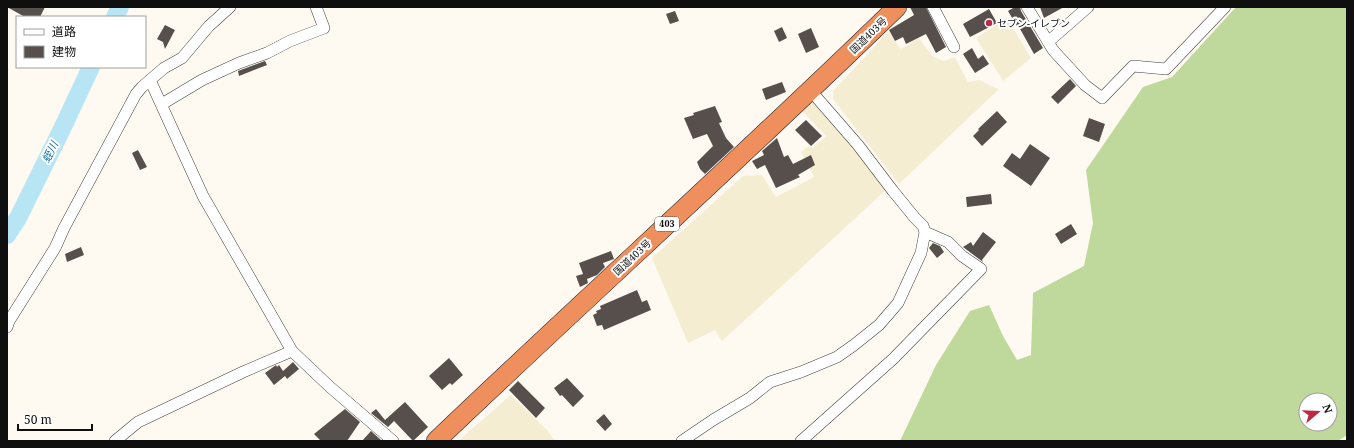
<svg xmlns="http://www.w3.org/2000/svg" width="1354" height="448" viewBox="0 0 1354 448" font-family="'Noto Serif','Noto Sans JP',serif">
<rect width="100%" height="100%" fill="#fffaf1"/>
<!-- farmland -->
<path fill="#f4edd2" d="M1007,18L1031,58L1003,81L976,38Z
M888,32L901,49L919,38L932,56L944,61L955,57L968,82L980,80L991,86L999,89L899,184L833,99V91Z
M815,102L856,147L887,189L722,341L715,330L688,343L652,258L743,176L762,175L776,197L814,177L801,152L809,146L813,148L826,136L802,111Z
M511,395L548,431L555,441H458Z"/>
<!-- forest -->
<path fill="#bed99b" fill-rule="evenodd" d="M1236,7H1347V435L1338,441H900L936,365L970,311L989,305L1003,336L1017,360L1031,355L1033,293L1084,266L1093,223L1086,170L1143,87L1172,77ZM1306,400H1330V424H1306Z"/>
<g fill="none" stroke-linecap="round" stroke-linejoin="round">
<!-- river -->
<path stroke="#b7e5f4" stroke-width="18" d="M115,17L120,7
M7,235L18,218L62,129L91,67"/>
</g>
<!-- building -->
<path fill="#574f4b" d="M7,7H45L40,17H25Z
M910,7H926L946,47L936,53L926,34L906,44L903,37L895,41L889,30L914,15Z
M1015,7H1020L1021,11L1043,48L1034,54L1019,27L1018,28L1008,11Z
M1040,7H1064L1044,18Z
M989,9L997,23L970,37L963,24Z
M675,11L679,21L670,24L666,14Z
M165,25L175,30L165,49L163,42L157,39Z
M782,27L787,38L779,42L774,31Z
M811,28L819,47L806,53L798,34Z
M972,48L978,59L983,55L989,64L975,73L963,54Z
M265,61L267,65L239,76L238,71Z
M1070,79L1076,86L1058,104L1051,97Z
M782,82L786,92L766,100L762,89Z
M715,106L722,122L719,123L726,138L734,147L705,174L700,169L697,162L713,146L707,134L693,139L684,118L694,115L693,113Z
M997,111L1007,122L982,146L973,136L979,130L978,129Z
M1089,118L1105,124L1099,142L1083,136Z
M806,120L822,136L811,146L795,130Z
M777,138L784,157L788,155L793,164L811,155L815,165L798,175L800,177L776,188L765,165L757,169L752,161L764,155L762,151Z
M1030,144L1050,158L1031,186L1003,166L1012,153L1020,159Z
M138,150L147,167L140,170L132,153Z
M991,194L992,204L967,207L966,197Z
M1071,224L1077,234L1061,244L1055,234Z
M983,232L996,242L982,260L983,262L963,247L971,242L973,246Z
M933,243L940,246L944,252L937,258L929,248Z
M81,247L84,255L67,262L65,254Z
M611,251L614,259L603,263L605,267L597,275L587,279L588,283L580,287L576,276L583,274L579,263Z
M637,290L642,302L647,300L651,310L604,330L602,325L597,326L593,315L597,313L596,311L601,309L600,306Z
M449,358L463,375L452,385L450,383L442,390L429,376Z
M293,362L299,369L287,379L285,376L274,385L265,373L276,365L277,367L279,365L283,371Z
M567,378L584,396L573,407L562,395L560,396L554,388Z
M518,381L545,408L536,418L509,390Z
M405,402L428,427L413,441L394,421L388,427L371,413L376,409L385,420Z
M345,409L360,422L347,441H321L314,434Z
M604,414L612,424L605,431L596,421Z
M371,431L382,441H362Z"/>
<g fill="none" stroke-linecap="round" stroke-linejoin="round">
<defs>
<path id="street" d="M933,7L954,47
M1027,7L1053,50L1085,85L1102,98L1133,66L1166,69L1225,7
M1048,42L1088,7
M150,80L203,196L292,351L330,387L393,441
M162,104L202,80L239,63L267,53L290,41L324,28L316,7
M7,327L9,321L55,248L64,228L136,94L142,87L164,68L182,58L209,26L230,7
M115,441L138,422L243,372L292,351
M682,441L713,420L750,398L770,382L801,372L837,357L854,345L879,325L898,303L921,253L925,232
M801,441L893,359L981,269L962,256L948,242L925,232L923,226L915,218L893,191L858,145L811,91"/>
<path id="highway" d="M436,441C589,295 746,154 897,7"/>
</defs>
<!-- street casing -->
<use href="#street" stroke="#424242" stroke-width="12"/>
<!-- highway casing -->
<use href="#highway" stroke="#202020" stroke-width="20"/>
<!-- street -->
<use href="#street" stroke="#fff" stroke-width="11"/>
<!-- highway -->
<use href="#highway" stroke="#f08f5e" stroke-width="19"/>
</g>
<!-- markers -->
<circle fill="#bb2a43" stroke="#fff" stroke-width="1.5" cx="989" cy="23" r="4"/>
<g text-anchor="middle" stroke-width="4" stroke-linejoin="round" paint-order="stroke">
<!-- shield labels -->
<rect fill="#fff" stroke="#575757" stroke-width="1" x="655" y="217" width="24" height="14" rx="3"/>
<g font-size="9" font-weight="bold" fill="#0f0f0f">
<text x="667" y="227">403</text>
</g>
<!-- poi labels -->
<g font-size="10" fill="#0f0f0f" stroke="#fff" text-anchor="start">
<text x="997" y="27">セブン-イレブン</text>
</g>
<!-- street labels -->
<g font-size="10" fill="#0f0f0f" stroke="#fff">
<text transform="translate(868 35) rotate(-44)" y="4">国道403号</text>
<text transform="translate(632 257) rotate(-43)" y="4">国道403号</text>
</g>
<!-- water labels -->
<g font-size="11" font-style="italic" fill="#1b759e" stroke="#fff">
<text transform="translate(50 152) rotate(-64)" y="4">蛭川</text>
</g>
</g>
<!-- border -->
<rect width="1354" height="448" fill="none" stroke="#0f0f0f" stroke-width="16"/>
<!-- legend -->
<rect x="16" y="16" width="130" height="52" fill="#ffffff" stroke="#9f9f9f"/>
<rect x="24" y="29" width="20" height="6" fill="#ffffff" stroke="#9f9f9f"/>
<text x="52" y="36" font-size="12" fill="#0f0f0f">道路</text>
<rect x="24" y="46" width="20" height="12" fill="#574f4b" stroke="#9f9f9f"/>
<text x="52" y="56" font-size="12" fill="#0f0f0f">建物</text>
<!-- north arrow -->
<g transform="translate(1318 412) rotate(71)"><circle r="19" fill="#ffffff" stroke="#9f9f9f"/>
<path d="M0-3L7 15L0 10L-7 15Z" fill="#bb2a43"/>
<text y="-6" font-size="11" font-weight="bold" text-anchor="middle" fill="#0f0f0f">N</text>
</g>
<!-- scale -->
<path d="M18 424v6h74v-6" fill="none" stroke="#0f0f0f" stroke-width="2"/>
<text x="24" y="424" font-size="12" fill="#0f0f0f" stroke="#ffffff" stroke-width="3" paint-order="stroke">50 m</text>
</svg>
